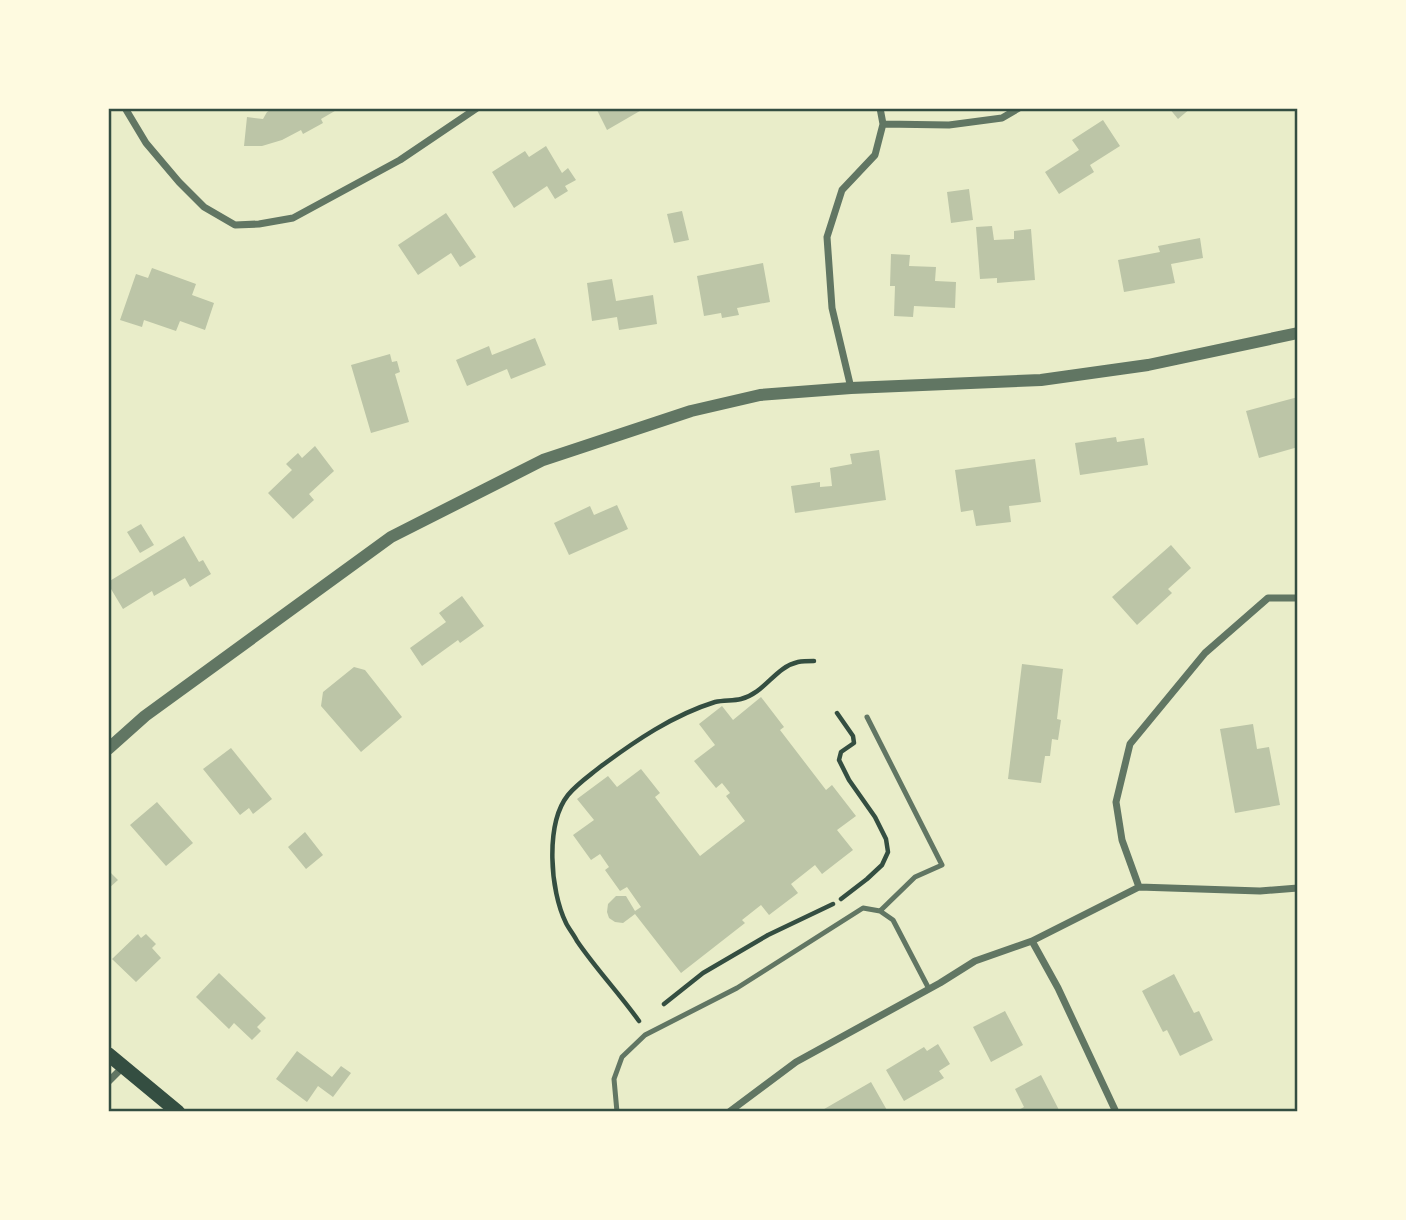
<svg xmlns="http://www.w3.org/2000/svg" width="1406" height="1220" viewBox="0 0 1406 1220" font-family="Arial,sans-serif">
<rect width="100%" height="100%" fill="#e9edc9"/>
<!-- building -->
<path fill="#bcc5a7" d="M274,108H340L321,119L323,123L303,134L301,130L282,140L262,146H244L247,117L263,119L267,112Z
M596,108H645L607,130Z
M1169,108H1191L1178,119Z
M1103,120L1120,146L1090,165L1094,172L1059,194L1045,172L1079,150L1072,140Z
M546,146L562,173L568,168L576,180L565,186L568,191L555,199L547,186L514,208L492,172L525,151L529,157Z
M969,189L973,220L951,223L947,192Z
M682,211L689,240L674,243L667,214Z
M446,213L476,257L460,267L451,253L418,275L398,245Z
M992,226L994,240L1014,239V231L1031,229L1035,280L997,283V278L980,279L976,227Z
M1200,238L1203,258L1171,264L1175,283L1124,292L1118,260L1160,252L1158,246Z
M891,254L910,255L909,266L936,267L935,281L956,282L955,308L914,306L913,317L894,316L895,286H890Z
M763,263L770,302L737,308L739,315L722,318L721,313L704,316L697,276Z
M152,268L196,284L192,295L214,303L205,330L180,321L176,331L144,320L142,327L120,320L136,274L148,278Z
M612,279L616,301L653,295L657,324L619,330L617,317L592,321L587,283Z
M535,338L546,365L511,379L507,369L467,386L456,360L489,346L492,355Z
M390,354L392,362L397,361L400,372L395,374L409,422L371,433L351,365Z
M1298,397V447L1259,458L1246,411Z
M1116,437L1117,442L1144,438L1148,465L1080,475L1075,443Z
M315,446L334,471L309,494L314,500L293,519L268,493L292,470L286,464L298,453L302,458Z
M879,450L886,500L795,513L791,486L820,482V487L832,486L830,468L852,464L850,454Z
M1035,459L1041,502L1009,506L1011,522L976,526L973,510L961,512L955,470Z
M617,505L628,529L569,555L554,523L590,506L594,515Z
M141,524L154,545L140,553L127,532Z
M184,536L199,562L203,560L211,574L190,587L185,578L154,596L152,591L123,609L108,584V582Z
M1171,545L1191,568L1168,589L1172,593L1137,625L1112,597Z
M462,596L484,626L460,643L458,640L422,666L410,648L446,622L439,613Z
M1022,664L1063,669L1057,719L1061,720L1058,740L1052,739L1050,756H1045L1041,783L1008,779Z
M354,667L365,670L402,717L361,752L321,706L323,692Z
M761,697L784,727L780,730L826,790L832,785L856,816L837,830L853,850L822,874L815,865L791,884L798,893L769,915L761,905L742,920L745,923L681,973L635,914L623,923L615,922L609,918L607,912L608,904L616,896H626L635,911L641,907L627,887L620,891L605,870L609,867L600,854L591,860L573,835L594,820L577,799L608,776L617,787L641,769L660,793L655,797L700,856L745,821L726,796L730,793L722,783L716,788L694,761L715,745L699,724L722,706L733,720Z
M1253,724L1257,749L1269,747L1280,805L1235,813L1220,729Z
M231,748L272,799L253,814L249,808L240,815L203,769Z
M157,802L193,843L166,866L130,825Z
M305,832L323,855L306,869L288,847Z
M108,870L118,880L108,889Z
M138,934L141,938L146,934L156,944L152,948L161,958L136,982L112,959Z
M219,973L266,1018L257,1027L261,1031L252,1040L234,1023L229,1029L196,997Z
M1174,974L1194,1013L1199,1011L1213,1040L1180,1056L1167,1030L1163,1032L1142,991Z
M1005,1011L1023,1045L991,1062L973,1027Z
M938,1044L950,1064L939,1071L944,1078L904,1101L886,1070L924,1047L927,1051Z
M297,1051L332,1077L341,1066L351,1073L333,1097L318,1086L307,1102L276,1079Z
M1041,1075L1059,1110L1056,1112H1015L1024,1107L1015,1089Z
M871,1082L888,1112H819Z"/>
<g fill="none" stroke-linecap="round" stroke-linejoin="round">
<!-- path -->
<path stroke="#344e41" stroke-width="4.5" d="M837,713L853,736L854,743L841,752L839,760L849,780L875,817L886,839L888,852L882,865L867,879L841,899
M664,1004L703,973L768,935L833,904
M639,1021C619,993 596,969 577,941C574,935 569,929 566,923C550,891 545,824 568,795C577,784 589,776 600,767C635,741 673,715 715,702C724,700 733,701 741,699C765,693 775,667 798,662C803,661 809,661 814,661"/>
<!-- service -->
<path stroke="#617663" stroke-width="5" d="M867,717L942,865L915,877L880,911
M617,1112L614,1079L622,1057L645,1035L737,988L863,908L880,911L893,920L929,989"/>
<!-- minor -->
<path stroke="#617663" stroke-width="7" d="M125,108L146,143L179,182L204,207L235,225L259,224L293,218L400,160L477,108
M880,108L883,124
M851,388L832,308L827,237L842,190L875,155L883,124L949,125L1002,118L1019,108
M1139,887L1122,840L1116,802L1130,744L1205,653L1268,598H1298
M1032,941L1058,988L1116,1112
M108,1082L123,1067
M729,1112L796,1062L940,983L975,961L1032,941L1139,887L1260,891L1298,888"/>
<!-- tertiary -->
<path stroke="#617663" stroke-width="12" d="M108,749L145,716L391,537L543,460L691,411L760,395L851,388L1041,380L1148,365L1298,333"/>
<!-- secondary -->
<path stroke="#344e41" stroke-width="14" d="M108,1054L178,1112"/>
</g>
<!-- border -->
<rect width="1406" height="1220" fill="none" stroke="#fefae0" stroke-width="220"/>
<rect x="110" y="110" width="1186" height="1000" fill="none" stroke="#344e41" stroke-width="2.5"/>
</svg>
